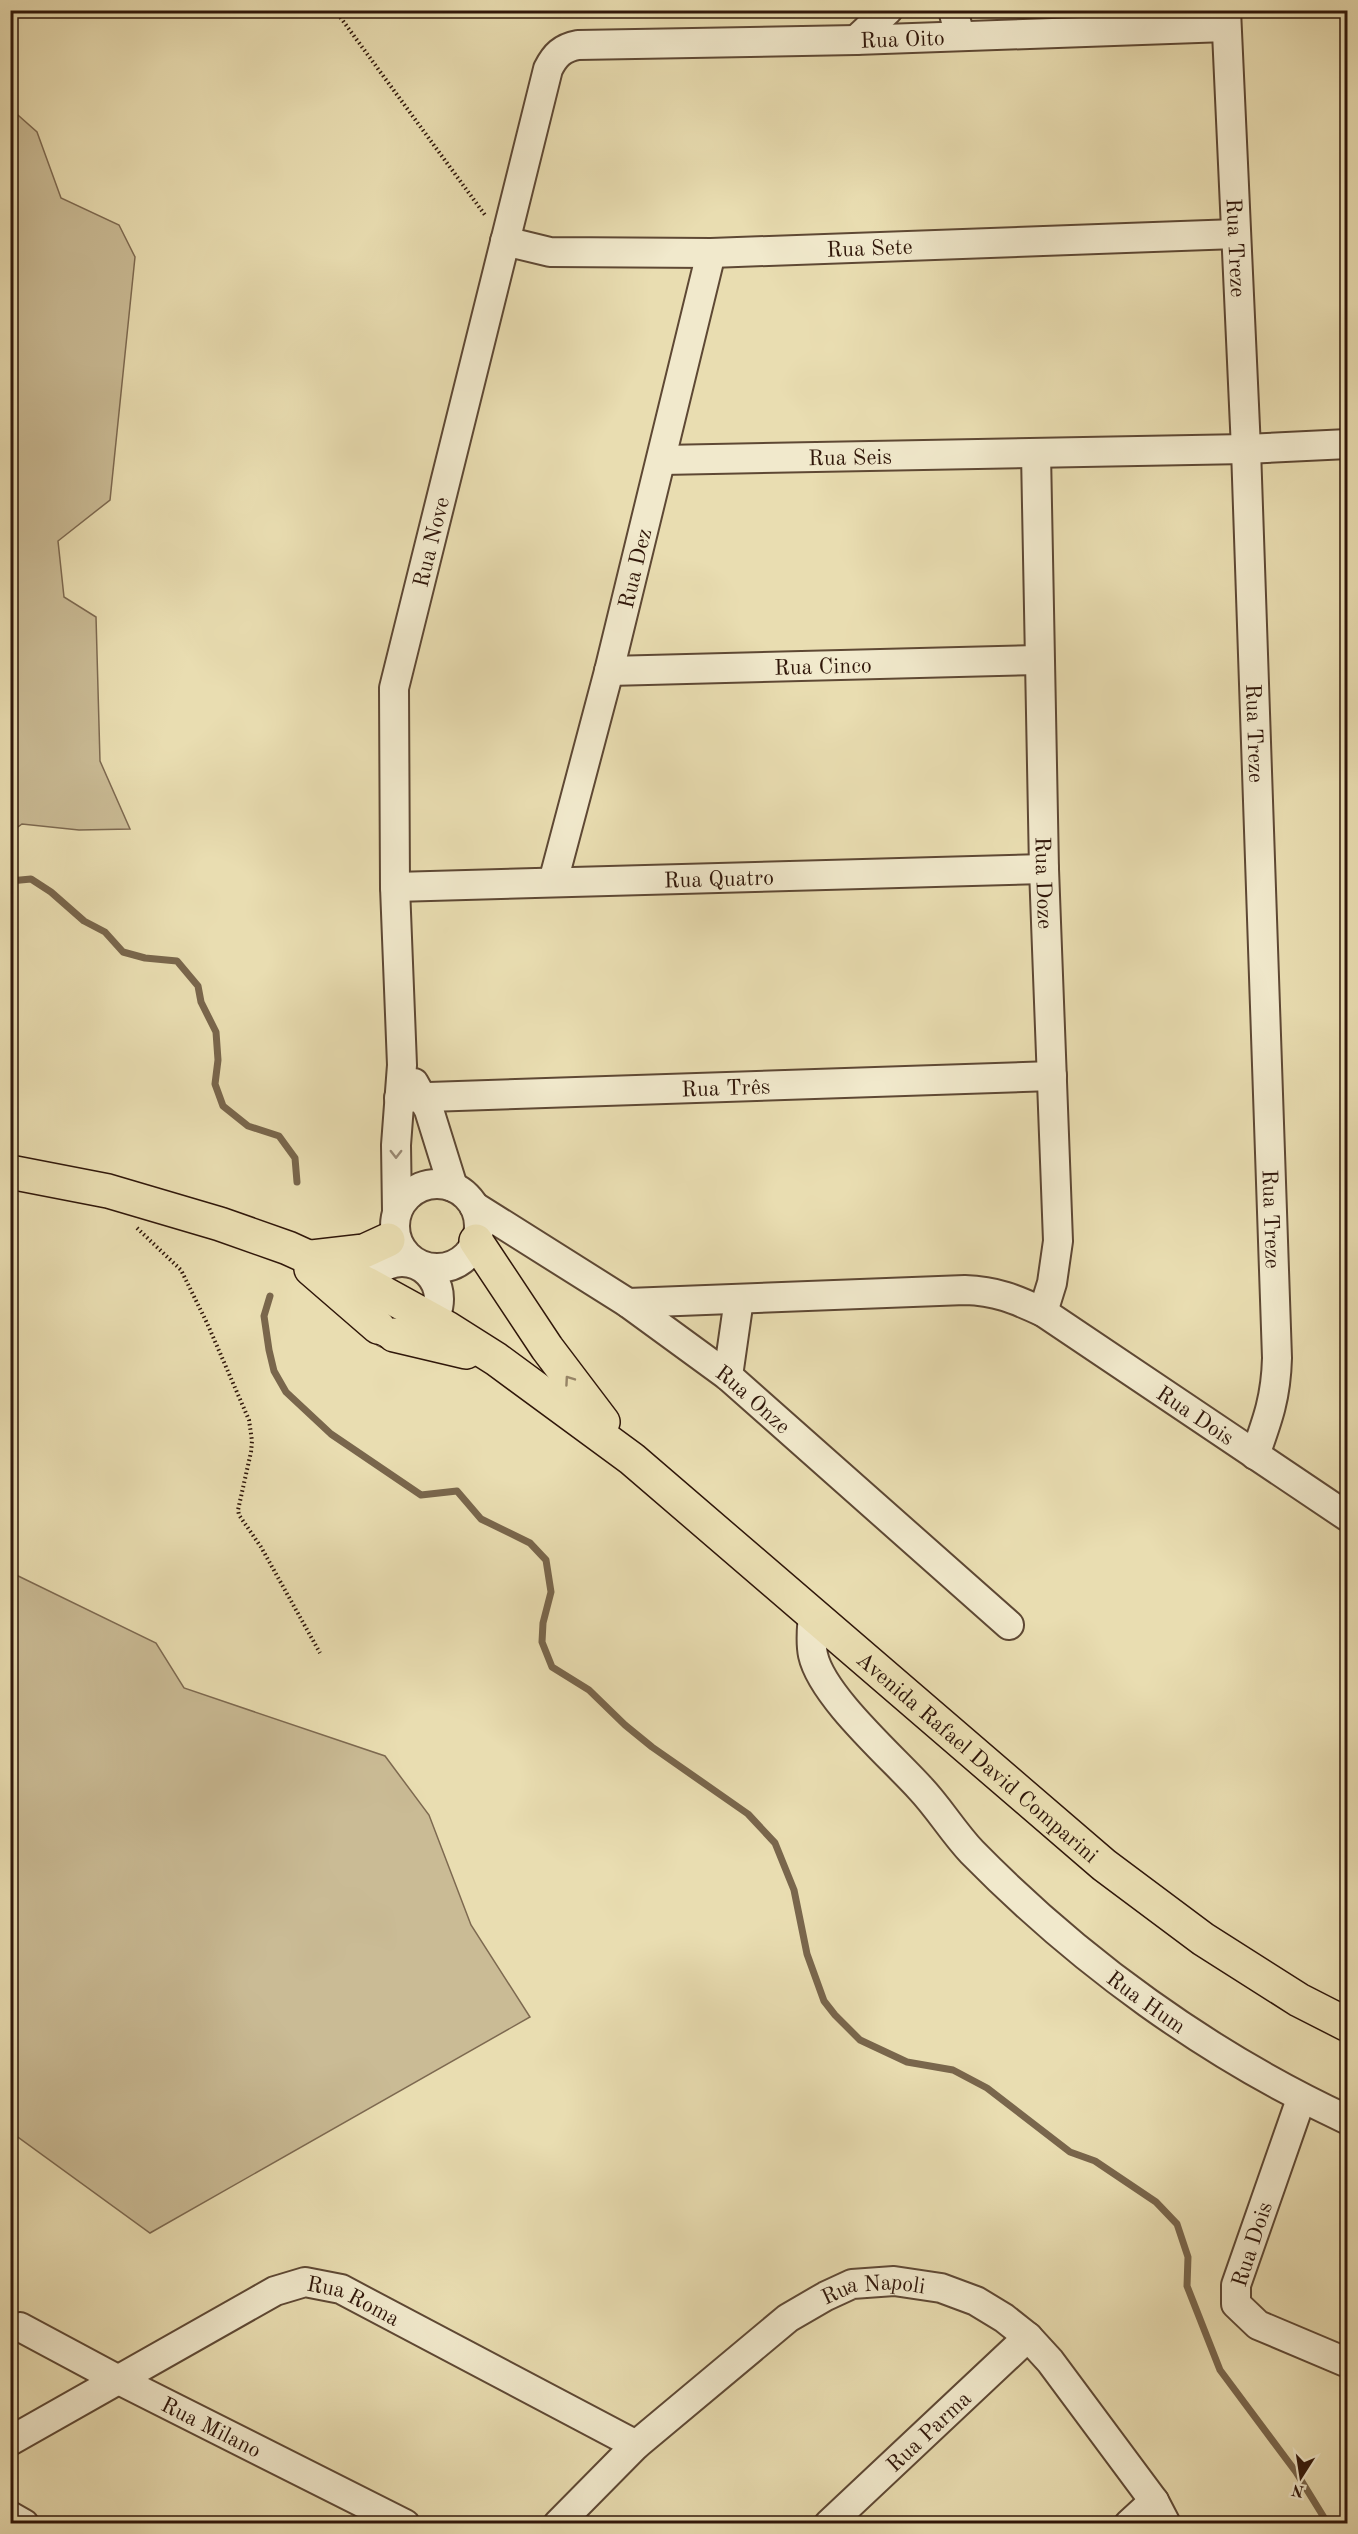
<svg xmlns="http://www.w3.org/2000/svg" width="1358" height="2534" viewBox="0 0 1358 2534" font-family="'Old Standard TT',serif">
<rect width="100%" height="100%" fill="#e9ddb1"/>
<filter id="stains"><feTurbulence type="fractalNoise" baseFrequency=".00333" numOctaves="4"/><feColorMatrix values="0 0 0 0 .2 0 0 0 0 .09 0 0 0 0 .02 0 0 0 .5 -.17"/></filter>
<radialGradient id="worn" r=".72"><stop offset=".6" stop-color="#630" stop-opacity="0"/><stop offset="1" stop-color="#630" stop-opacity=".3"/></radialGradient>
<!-- green -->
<path fill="#cabb95" stroke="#7d6950" stroke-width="1.5" d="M10,108L37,132L61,198L119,225L135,257L110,500L58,541L64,597L96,617L100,761L130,829L79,830L22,824L11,832Z
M10,1572L156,1643L184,1688L385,1756L429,1815L471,1925L530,2017L150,2233L11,2132Z"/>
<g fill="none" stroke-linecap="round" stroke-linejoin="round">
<!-- stream -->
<path stroke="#79664c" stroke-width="7" d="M10,881L31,879L51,892L84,921L105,932L123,952L145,958L177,961L198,986L201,1002L216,1032L218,1060L215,1084L223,1106L248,1126L279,1136L295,1158L297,1182
M270,1296L264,1316L269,1350L274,1371L286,1392L331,1434L421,1495L457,1491L481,1519L530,1543L546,1560L551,1592L543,1623L542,1642L552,1667L589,1690L625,1725L652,1747L748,1814L775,1843L794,1890L807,1954L824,2001L835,2015L860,2040L907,2062L953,2070L987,2088L1070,2152L1095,2161L1156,2202L1177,2224L1188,2257L1187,2286L1220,2370L1296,2472L1328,2524"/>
<defs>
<g id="minor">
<path d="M953,10L960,36"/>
<path id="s1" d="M1226,10L1246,449L1277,1358C1276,1397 1268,1419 1255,1455"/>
<path d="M856,40L888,10"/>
<path id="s2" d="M505,241L550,252L711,253L1236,234"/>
<path id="s3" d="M1036,453L1044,869L1058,1241L1052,1283L1043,1312"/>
<path id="s4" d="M662,460L1246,449L1348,444"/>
<path id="s5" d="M609,671L1039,660"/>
<path id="s6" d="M553,882L609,671L711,253"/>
<path id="s7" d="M395,887L1044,869"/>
<path d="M414,1083L429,1110L453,1187"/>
<path id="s8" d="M399,1098L1052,1076"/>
<circle cx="437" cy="1226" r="42"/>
<path id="s9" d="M474,1206L628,1303L728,1376L1009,1625"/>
<path id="s10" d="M397,1211L396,1145L402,1065L395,887L394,688L548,69C555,55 562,48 578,45L856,40L1226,27"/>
<circle cx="402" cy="1299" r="37"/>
<path id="s11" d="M628,1303L965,1290C996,1291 1015,1299 1043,1312L1348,1517"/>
<path d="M728,1376L739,1299"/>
<path id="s12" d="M813,1614C812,1628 810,1641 813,1655C822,1696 891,1756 920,1788C939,1808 953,1832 972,1852C1080,1962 1208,2055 1348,2120"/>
<path d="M1301,2099L1236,2285V2304L1258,2325L1348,2363"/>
<path id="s13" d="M20,2327L117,2379L405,2524"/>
<path id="s14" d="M10,2441L275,2291L305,2282L341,2289L636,2445"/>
<path d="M10,2516L24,2524"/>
<path id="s15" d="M558,2524L636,2445L788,2318L826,2296L852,2284L894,2281L941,2288L976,2301L1004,2318L1028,2337L1050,2361L1154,2501L1166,2524"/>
<path id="s16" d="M829,2524L1028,2337"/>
<path d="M1129,2524L1154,2501"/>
</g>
<g id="major">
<path id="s17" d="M10,1172L108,1191L220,1224L288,1248L367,1284L447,1328L496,1359L632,1459L1104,1865L1203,1939L1299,2000L1348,2025"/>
<path d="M476,1241L547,1348L603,1422"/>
<path d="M312,1257L364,1251L388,1240"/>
<path d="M311,1269L378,1327"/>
<path d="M394,1335L466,1352"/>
</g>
</defs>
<!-- minor casing -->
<use href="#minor" stroke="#5e4834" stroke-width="32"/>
<!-- major casing -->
<use href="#major" stroke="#30170a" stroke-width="36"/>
<!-- path -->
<path stroke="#30170a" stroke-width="4" stroke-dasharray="1.5 3" stroke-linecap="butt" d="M335,10L485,215
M137,1228L181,1270L207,1323L249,1420L252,1441L251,1452L238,1510L239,1515L261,1547L320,1653"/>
<!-- minor -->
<use href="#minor" stroke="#f1e9cc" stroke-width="28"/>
<!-- major -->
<use href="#major" stroke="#e9ddb1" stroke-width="33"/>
</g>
<!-- one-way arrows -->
<defs><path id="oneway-chevron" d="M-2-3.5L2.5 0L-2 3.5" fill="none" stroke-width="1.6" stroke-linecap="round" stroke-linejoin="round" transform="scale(1.5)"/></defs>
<use stroke="#9a8a75" href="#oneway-chevron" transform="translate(396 1154) rotate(90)"/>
<use stroke="#968466" href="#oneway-chevron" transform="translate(569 1380) rotate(-125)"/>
<g text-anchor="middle" stroke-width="4.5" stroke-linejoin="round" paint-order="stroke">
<!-- street labels -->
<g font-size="22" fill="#30170a" stroke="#f1e9cc">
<text dy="8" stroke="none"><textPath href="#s10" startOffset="1526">Rua Oito</textPath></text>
<text dy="8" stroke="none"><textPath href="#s2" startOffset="366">Rua Sete</textPath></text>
<text dy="8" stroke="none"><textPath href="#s1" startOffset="238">Rua Treze</textPath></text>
<text dy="8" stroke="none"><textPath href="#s4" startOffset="188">Rua Seis</textPath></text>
<text dy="8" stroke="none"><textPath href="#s10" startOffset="674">Rua Nove</textPath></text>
<text dy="8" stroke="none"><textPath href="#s6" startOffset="324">Rua Dez</textPath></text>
<text dy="8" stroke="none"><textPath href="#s5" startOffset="214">Rua Cinco</textPath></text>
<text dy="8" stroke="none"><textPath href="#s1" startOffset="724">Rua Treze</textPath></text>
<text dy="8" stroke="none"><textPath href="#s7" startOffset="324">Rua Quatro</textPath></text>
<text dy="8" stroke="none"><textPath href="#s3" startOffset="430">Rua Doze</textPath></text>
<text dy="8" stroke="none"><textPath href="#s8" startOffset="327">Rua Três</textPath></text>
<text dy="8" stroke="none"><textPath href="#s1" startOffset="1210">Rua Treze</textPath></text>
<text dy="8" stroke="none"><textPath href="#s9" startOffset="340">Rua Onze</textPath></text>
<text dy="8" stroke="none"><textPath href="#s11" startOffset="603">Rua Dois</textPath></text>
<text dy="8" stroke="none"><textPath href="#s17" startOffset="1150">Avenida Rafael David Comparini</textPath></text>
<text dy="8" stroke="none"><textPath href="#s12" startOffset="526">Rua Hum</textPath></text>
<text transform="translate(1251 2244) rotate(-72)" y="8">Rua Dois</text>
<text dy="8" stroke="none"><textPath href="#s15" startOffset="402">Rua Napoli</textPath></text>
<text dy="8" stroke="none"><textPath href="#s14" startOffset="388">Rua Roma</textPath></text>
<text dy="8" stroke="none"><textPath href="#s13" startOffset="216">Rua Milano</textPath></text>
<text dy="8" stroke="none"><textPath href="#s16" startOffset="136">Rua Parma</textPath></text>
</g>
</g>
<!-- margin -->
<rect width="1358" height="2534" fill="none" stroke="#e9ddb1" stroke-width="36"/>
<rect x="12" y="12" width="1334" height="2510" fill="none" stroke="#30170a" stroke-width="3"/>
<rect x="18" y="18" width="1322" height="2498" fill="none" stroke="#30170a" stroke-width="1.5"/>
<!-- north arrow -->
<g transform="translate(1301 2477) rotate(192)" stroke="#f1e9cc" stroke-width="4.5" paint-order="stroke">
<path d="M0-4.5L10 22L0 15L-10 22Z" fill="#30170a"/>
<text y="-9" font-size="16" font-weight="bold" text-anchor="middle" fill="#30170a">N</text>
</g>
<rect width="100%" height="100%" filter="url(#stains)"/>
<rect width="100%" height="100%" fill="url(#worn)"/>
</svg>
